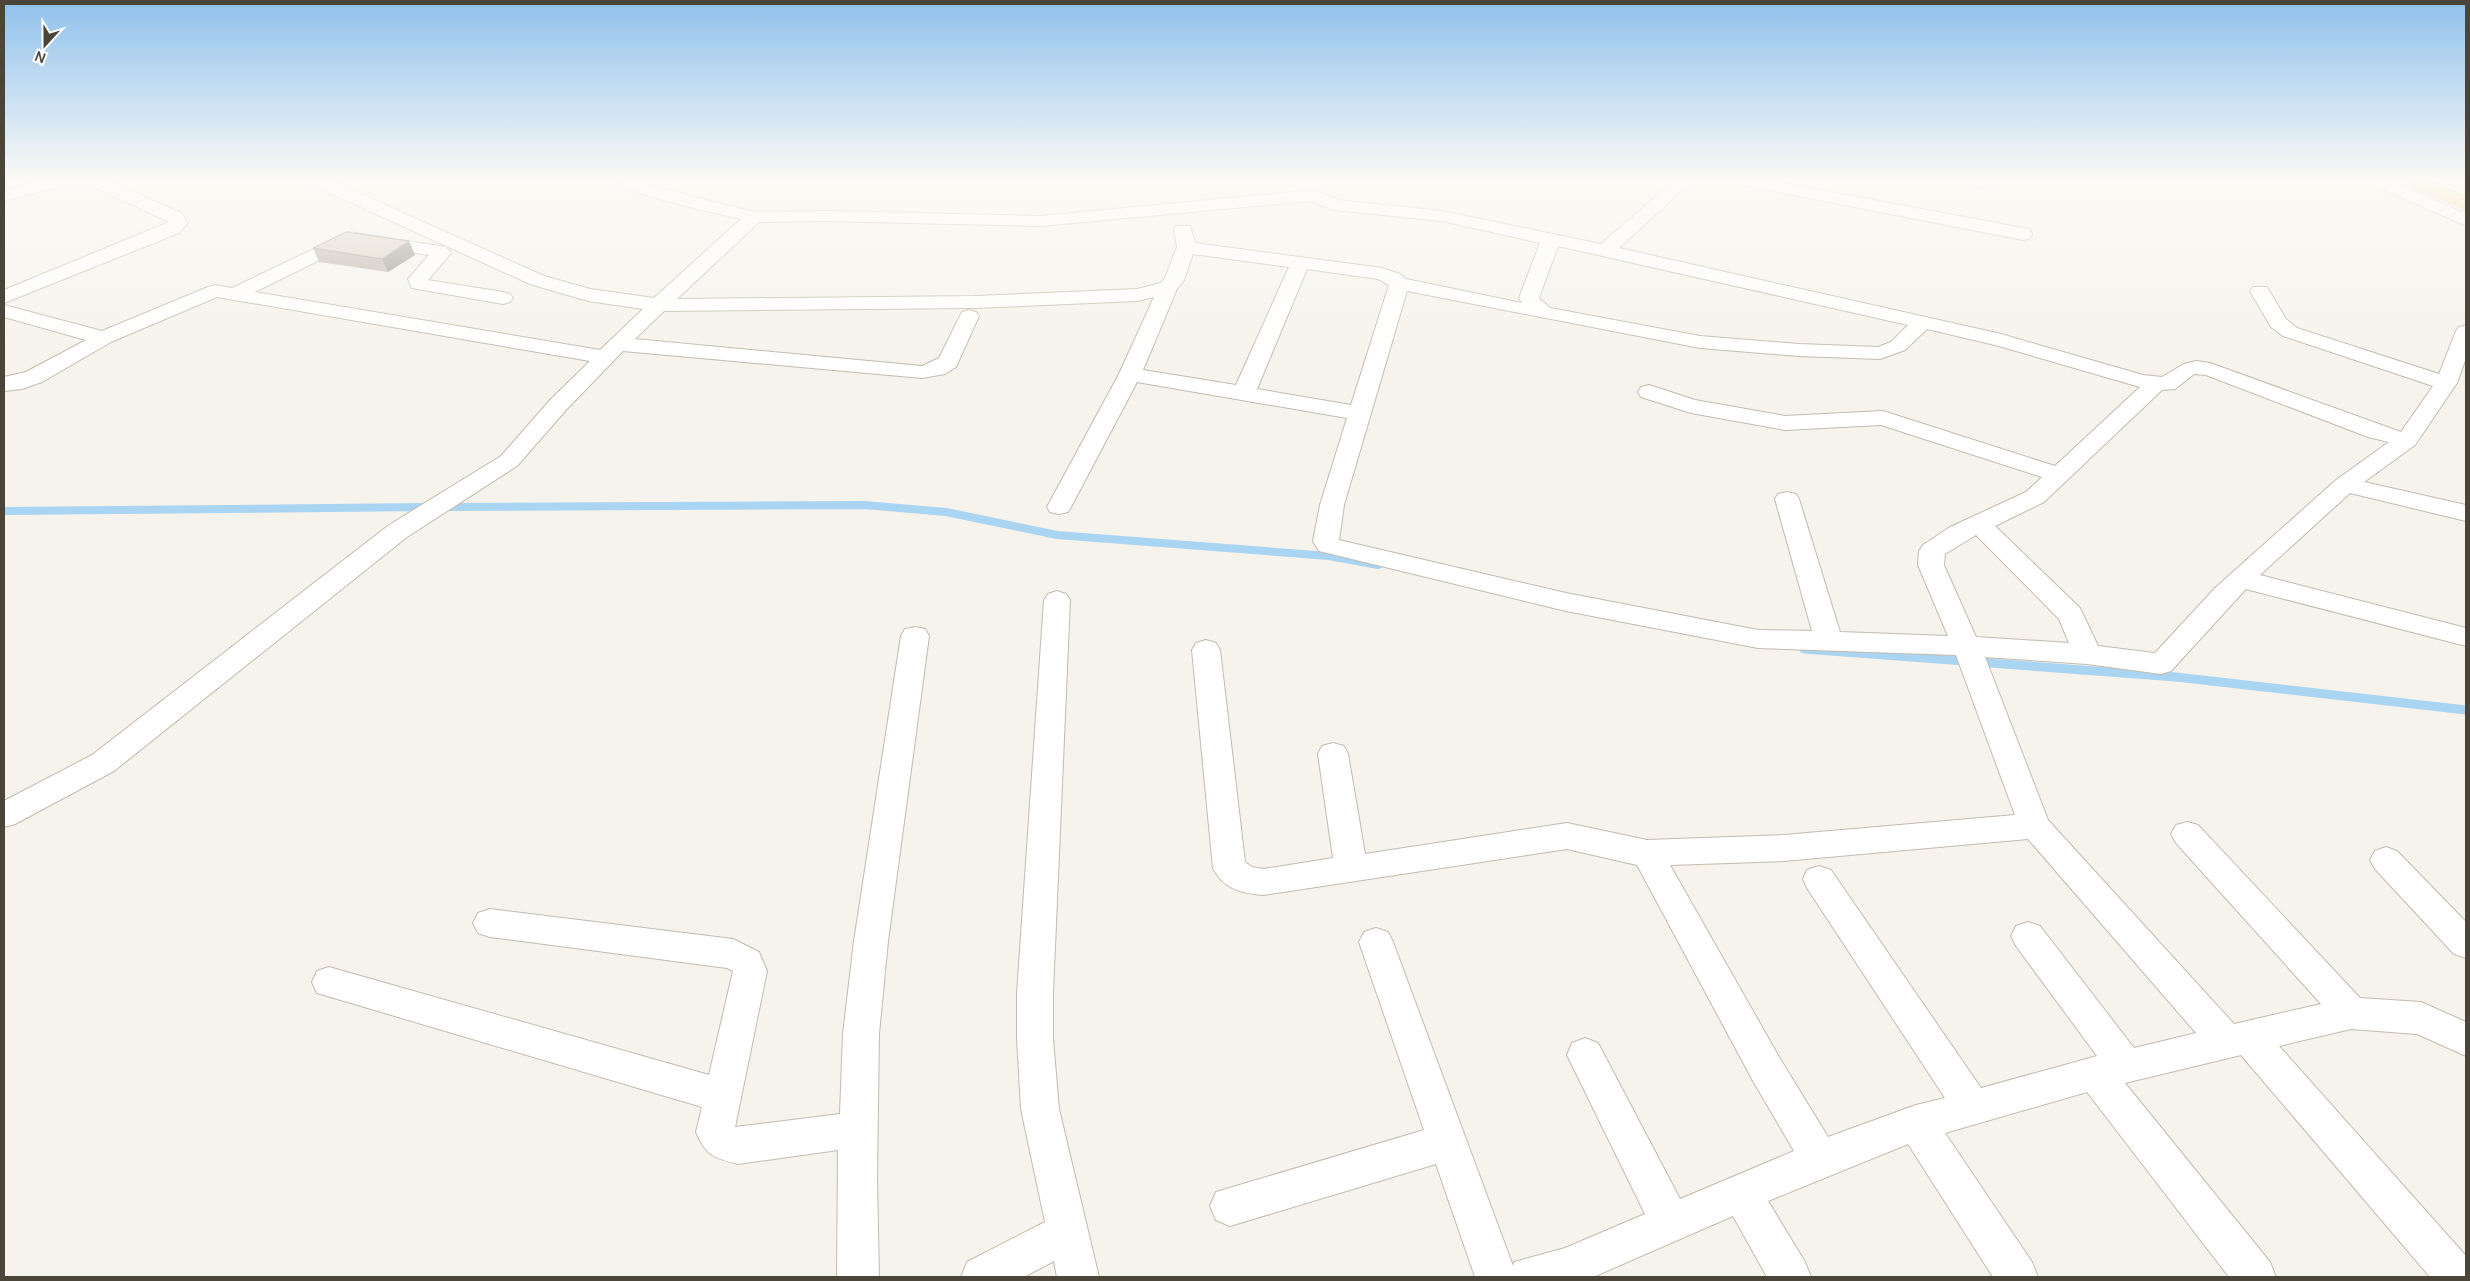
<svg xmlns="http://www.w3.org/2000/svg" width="2470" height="1281" viewBox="0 0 2470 1281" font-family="Manrope,sans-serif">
<rect width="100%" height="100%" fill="#f6f3ec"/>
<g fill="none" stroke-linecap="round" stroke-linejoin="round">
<!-- stream-far1 -->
<path stroke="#a9d4f2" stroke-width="8" d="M442,507L864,505L946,512L1057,535L1329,556L1378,565
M4,511L429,507"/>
<!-- stream -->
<path stroke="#a9d4f2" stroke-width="9" d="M1804,649L2176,677L2466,710"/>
<defs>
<path id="minor" d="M41,181H68L65,185L4,201V191Z
M88,181H109L181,213L188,223L179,233L4,303V290L169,222L90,185Z
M309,181H332L544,276L590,289L654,298L741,219C721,214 624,194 617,181H640L656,187L754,212L825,211L1041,216L1314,190L1338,200L1442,211L1601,244L1674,181H1692L1619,248L2001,334L2143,375L2162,377L2184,364L2196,361L2210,363L2401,432L2433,386L2283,336L2271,327L2250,291L2253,287H2267L2286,319L2297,328L2439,374L2456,331L2459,327L2466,325V358L2457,383L2415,445L2364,482L2466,505V521L2350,493L2260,575L2466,628V646L2246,589L2171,671L2161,674L2087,664L1985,657L2048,820L2234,1024L2321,1004L2176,843L2171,834L2176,825L2187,822L2198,825L2360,998L2421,1002L2466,1022V1056L2417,1034L2351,1029L2279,1046L2466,1256V1277H2430L2241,1055L2125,1083L2270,1262L2276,1277H2229L2087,1092L1945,1133L2032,1262L2038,1277H1993L1908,1144L1768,1201L1805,1262L1811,1277H1767L1733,1216L1593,1277H1475L1436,1164L1230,1226L1216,1220L1210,1206L1216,1192L1424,1130L1359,942L1364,932L1376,928L1388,932L1393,942L1513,1266L1514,1262L1565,1248L1645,1214L1567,1055L1572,1043L1585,1038L1598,1043L1680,1199L1794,1151L1753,1081L1637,865L1567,849L1263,895C1241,893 1223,889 1213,868L1192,650L1196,643L1206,640L1216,643L1220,650L1245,862L1252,867L1263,869L1333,858L1318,754L1322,746L1333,743L1344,746L1348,754L1365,854L1567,823L1647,840L1784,835L2015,815L1956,655L1758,648L1566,611L1319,551L1313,541L1320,505L1347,418L1137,382L1071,507L1068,512L1059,514L1050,512L1047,507L1119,374L1154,297L1137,301L975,308L664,311L635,339L922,366L939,358L962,312L969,310L976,312L979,316L956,367L945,374L922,378L623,351L566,410L517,466L407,537L114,771L15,824L4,827V801L92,755L389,525L501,456L550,400L590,361L217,297L111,342L42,382L22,389L4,391V377L26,372L86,340L4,317V305L102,331L208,287L215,285L232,288L349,232L446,247L451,253L428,280L503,292L510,294L513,298L510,302L503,304L412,288L408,279L429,255L352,244L255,292L600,350L643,309L588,301L530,284L312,185ZM1311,201L1334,210L1442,221L1540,243L1519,298L1522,303L1406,279L1400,274L1382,268L1195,243L1190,226H1176L1174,230L1177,247L1165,278L1161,283L1137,289L975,296L677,299L759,222L825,221L1041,226ZM1558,246L1908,325L1891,342L1878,347L1799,344L1700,336L1550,308L1539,298ZM1193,254L1289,267L1236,385L1143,370L1177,289L1184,280ZM1307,269L1378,279L1389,285L1351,405L1257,389ZM1407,291L1700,348L1799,356L1880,359L1905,350L1927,329L1995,345L2140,387L2055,466L1883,411L1785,416L1695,400L1649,385L1641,387L1638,392L1641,397L1691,413L1785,430L1881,425L2042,477L2026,492L1950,527L1923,545L1919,551L1918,565L1948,636L1840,632L1799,499L1796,494L1787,492L1778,494L1775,499L1812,631L1758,630L1566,593L1339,540L1344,505ZM2194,374L2206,375L2368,437L2389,442L2336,480L2215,588L2155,653L2098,646L2080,608L1995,526L2044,502L2162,390L2175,389ZM1976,535L2059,619L2069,643L1976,637L1944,565L1945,554ZM2028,839L2196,1033L2134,1048L2040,926L2028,922L2016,926L2011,936L2016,946L2097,1056L1981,1088L1831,870L1819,866L1807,870L1803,879L1807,888L1945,1098L1916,1105L1828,1137L1779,1057L1670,865L1784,861Z
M1738,181H1772L2023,228L2030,230L2032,234L2030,238L2023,240L1747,186L1741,185Z
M1969,181H1986L1984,188H1972Z
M2371,181H2393L2466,214V226L2374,185Z
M1057,591L1066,594L1070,600L1053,993V1039L1059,1109L1099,1277H1057L1054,1261L1024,1277H961L967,1262L1045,1222L1021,1109L1017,1039V993L1044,600L1048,594Z
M915,627L925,629L929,636L888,941L879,1034L877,1178L879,1277H837L838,1150L738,1164C714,1158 706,1156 696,1132L702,1107L317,993L312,982L317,971L329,967L709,1075L733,971L727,968L490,937L478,933L473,923L478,913L490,909L733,939L759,952L767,971L735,1127L840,1114L843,1034L854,941L901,636L905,629Z
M2386,847L2397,851L2466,922V958L2454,954L2375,869L2370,860L2375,851Z"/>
<path id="highway" d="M2408,181H2430L2466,197V209L2411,185Z"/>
</defs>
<!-- minor casing -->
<use href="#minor" stroke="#c2bbae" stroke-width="2"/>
<!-- highway casing -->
<use href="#highway" stroke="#e0a43c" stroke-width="2"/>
<!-- minor -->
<use href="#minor" fill="#fff" fill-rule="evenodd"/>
<!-- highway -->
<use href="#highway" fill="#ffcf6e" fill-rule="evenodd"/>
</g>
<!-- wall -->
<path fill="#bab2a6" d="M409,241L415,255L388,272L319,262L313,248Z"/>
<!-- shaded-wall -->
<path fill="#979187" d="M409,241L415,255L388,272L382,259Z"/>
<!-- building -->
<path fill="#d8cfc1" stroke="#979187" d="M346,232L409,241L382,259L313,248Z"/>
<!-- sky -->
<linearGradient id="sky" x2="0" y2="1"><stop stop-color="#8fc1ec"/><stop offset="0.5" stop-color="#fbfaf6"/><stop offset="1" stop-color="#fbfaf6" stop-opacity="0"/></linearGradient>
<rect width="2470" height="360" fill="url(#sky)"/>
<!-- border -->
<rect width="2470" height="1281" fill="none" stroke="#4b4439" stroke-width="10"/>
<!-- north arrow -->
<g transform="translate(45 45) rotate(201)" stroke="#ffffff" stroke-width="4" paint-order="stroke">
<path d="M0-4L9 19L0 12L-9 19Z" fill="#4b4439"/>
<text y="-8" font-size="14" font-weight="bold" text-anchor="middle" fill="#4b4439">N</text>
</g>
</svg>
